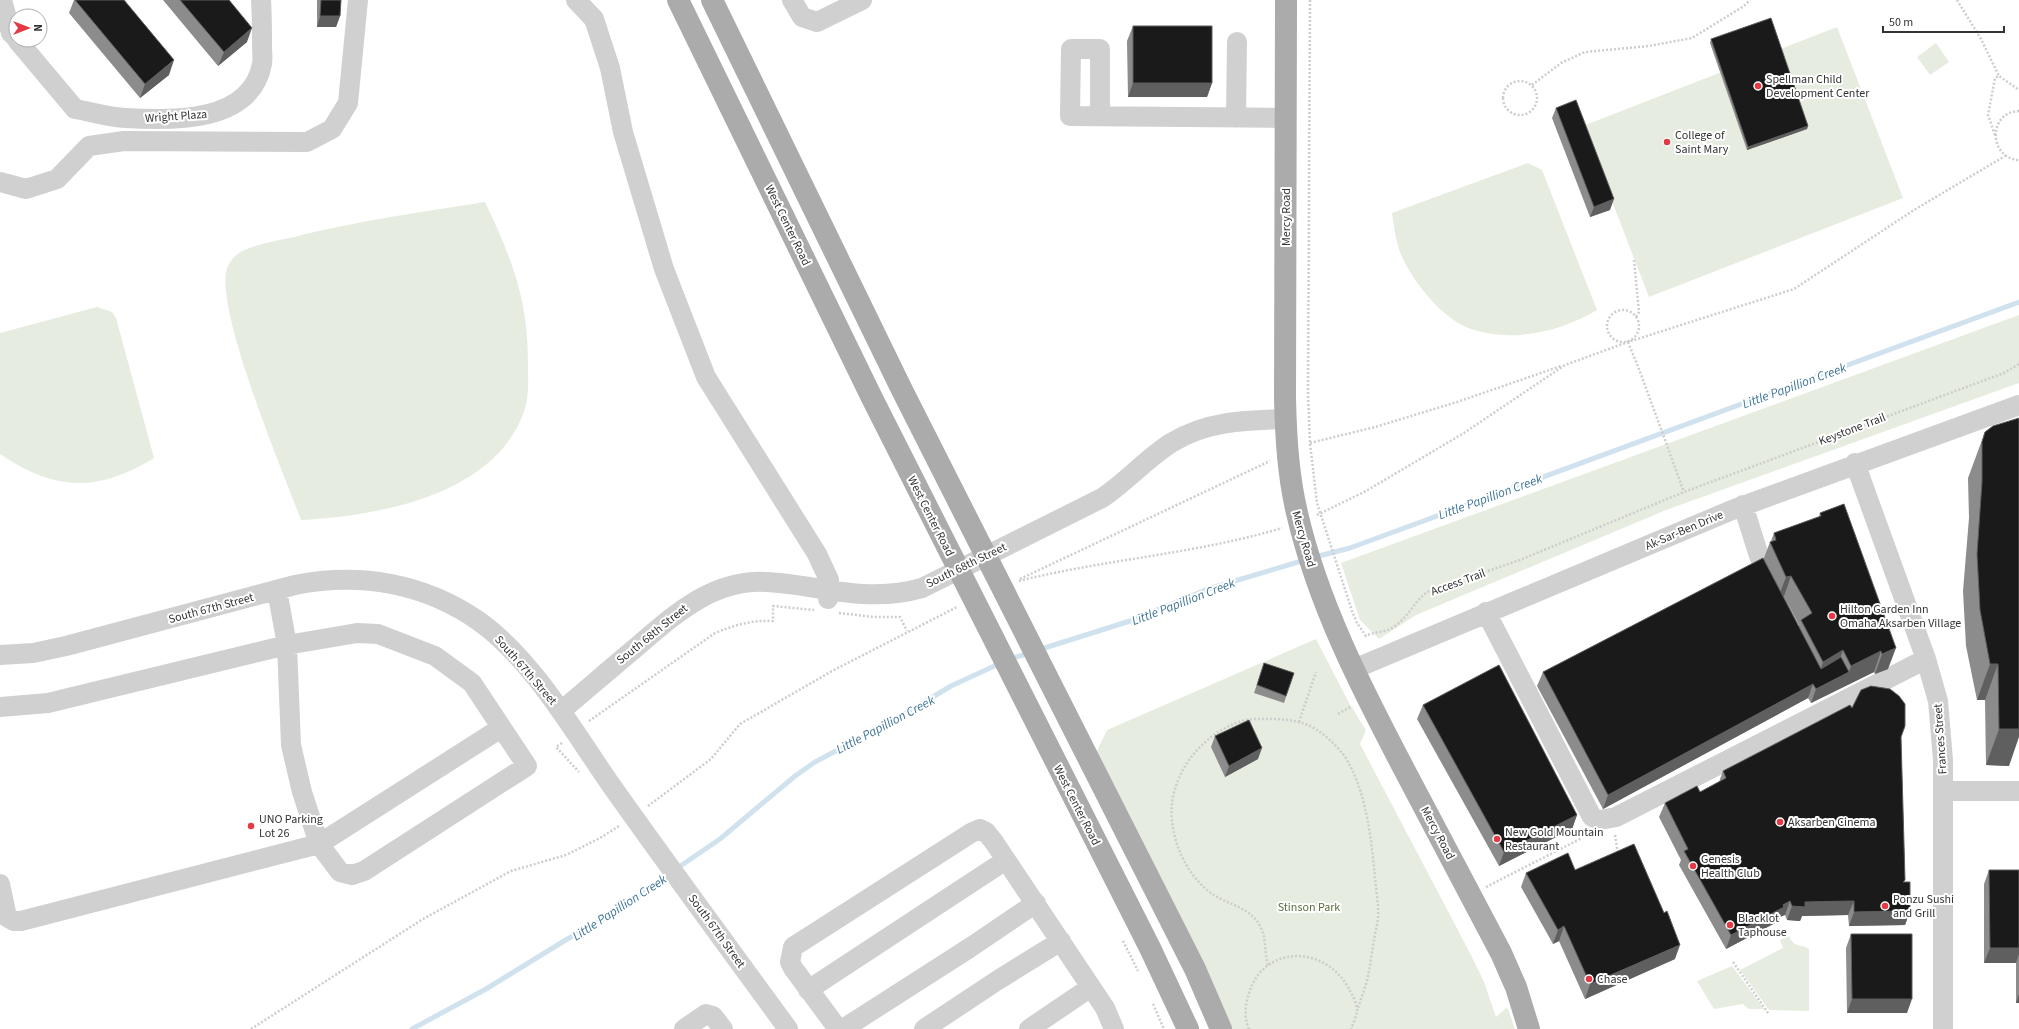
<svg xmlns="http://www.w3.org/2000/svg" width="2019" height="1029" viewBox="0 0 2019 1029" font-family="'Source Sans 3',sans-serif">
<rect width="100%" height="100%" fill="#fff"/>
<!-- green -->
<path fill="#e6ecdf" d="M1837,27L1903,198L1649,297L1583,126Z
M1936,43L1949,62L1930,75L1917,57Z
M1528,163L1542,170L1597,310C1560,332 1513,343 1471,329C1442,320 1408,276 1399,249C1395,237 1394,225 1392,213Z
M485,202C512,259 528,299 528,363C528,377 529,392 526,405C501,494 380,516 301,520C286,479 208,296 229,264C231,260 236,255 239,253C255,244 276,241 294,237C357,221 421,212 485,202Z
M97,307L112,312L116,318L154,458C97,493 55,491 0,454V333Z
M2019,315V383L1666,510L1416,615L1379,639L1360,620L1341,563Z
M1316,639L1349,703L1366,730L1360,744L1471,955L1484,982L1496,1017L1506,1008L1508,1009L1515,1029H1231L1123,808L1097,751L1107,730Z
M1789,936C1795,949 1800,943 1809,949V1011L1769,1010L1740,970L1783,948L1780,940Z
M1732,966L1764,1009H1749L1743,1004L1714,1009L1697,981Z"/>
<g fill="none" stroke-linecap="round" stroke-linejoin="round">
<!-- stream -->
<path stroke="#cfe2ee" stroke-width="5" d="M1315,557L1350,548L2019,302
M1038,650L1130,621L1208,589L1305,560
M1010,659L1029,653
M676,869L720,839L795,776L815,762L891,722L951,686L1001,663
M412,1029L486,989L564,941L625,906L670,874"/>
<!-- path -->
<path stroke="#cdcdcd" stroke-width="2.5" stroke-dasharray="2 2" stroke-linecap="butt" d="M1310,0L1308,394L1310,443L1317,503L1352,611L1357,623L1366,636C1375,631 1386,633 1395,626C1408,617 1414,602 1427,592L1520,560L1684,492L2004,373L2019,364
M1957,0L1981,39L1999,76
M1503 98a17 17 0 1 1 34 0a17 17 0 1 1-34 0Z
M1532,85L1561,63L1585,52L1649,46L1692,38L1744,6L1750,0
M2019,111C1988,112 1988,158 2019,160
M1995,135L1988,115L1995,78L1999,76L2019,90
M1634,260L1639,312L1636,317
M1607 326a16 16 0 1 1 32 0a16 16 0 1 1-32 0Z
M1628,342L1639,369L1684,492
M1310,443L1375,427L1457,402L1561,366
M1317,515L1366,491L1464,433L1565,365L1628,342L1794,289L1914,210L2005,156
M1020,579L1270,461
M1019,581C1106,559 1196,554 1282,528
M839,613L874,617H900L907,631
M1338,714L1352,706
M589,721L715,633C735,625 752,620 773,621V606L814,610
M1299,722L1316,672
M562,743L556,747L579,772
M648,806L711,759L740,724L832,671L957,607
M1615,835L1618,854
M1486,887L1582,838L1587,833
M1123,941L1138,971
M1733,962L1768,1013
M1268,965C1264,953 1267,940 1261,928C1252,907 1227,905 1211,893C1188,876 1175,848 1172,821C1167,778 1200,735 1239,722C1249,718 1260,719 1270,719C1287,719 1303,721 1317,730C1328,737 1340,749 1347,760C1367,795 1371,838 1375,877C1376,891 1379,905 1378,919C1377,926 1375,933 1374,940C1372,950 1371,961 1369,971C1367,984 1361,998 1357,1011
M1153,1004L1164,1029
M251,1029L423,919L511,871L566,855L600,838L619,826
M1249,1029C1244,1019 1245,1004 1249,993C1264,944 1326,945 1349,989C1352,994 1358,1005 1357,1012C1356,1017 1353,1024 1351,1029"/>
<!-- minor -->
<path stroke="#d0d0d0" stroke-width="20" d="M2,0L11,33L16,38
M576,0L594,19L610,68L623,132L664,269L706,377L817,554L829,580L828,599
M792,0L802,17L817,22L862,0
M17,40L75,109C92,112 108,117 126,118C172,121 251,123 262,64C263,58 262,51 262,46C262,30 262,15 261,0
M1100,116V49H1071L1070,116L1286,118
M1236,118L1237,42
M0,182L26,189L57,179L89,146L124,141L307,142L332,129L348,103L358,0
M1855,463L1926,659L1938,701L1943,760V1029
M1743,505L1759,556L1773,584
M1486,612L1592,817L1600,820L1616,817L1926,659
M0,655L33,653L66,646L295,585C360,572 425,583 480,622C533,660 574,732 611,785C669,867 729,948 788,1029
M1354,669L1732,510L2019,405
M0,707L48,703L287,645L357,633L378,634L435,656L472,683L527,766L364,871L352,875L340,872L319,844L302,792L291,745L287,645L277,590
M561,711C585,691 609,670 633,650C672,617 711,579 766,582C822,585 865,604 922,588L1102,498C1126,482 1146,459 1171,443C1206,421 1246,420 1286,419
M1943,791H2019
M0,884L7,917L14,921H21L319,844L501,728
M808,990L1006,860
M684,1029L706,1014L713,1016L723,1029
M838,1029L793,968L790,962L793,947L971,833L980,829L986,832L994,842L1105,1008L1114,1029
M843,1029L971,947L1036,903
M924,1029L998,980L1061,941
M1029,1029L1091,987"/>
<!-- major -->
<path stroke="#ababab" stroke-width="22" d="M678,0L872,398L1150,948L1188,1029
M712,0L902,390L1195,969L1221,1029
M1286,0L1285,399C1286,437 1288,475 1297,513C1318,604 1362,689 1405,771C1437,832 1469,892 1501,953L1516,987L1529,1029"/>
</g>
<!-- wall -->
<path fill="#8c8c8c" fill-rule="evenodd" d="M74,0H124L169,75L140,98L69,13Z
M163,0H229L247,42L218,66Z
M317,0H341L340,16L336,27H317Z
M1133,26L1212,83L1207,97H1128L1127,41Z
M1711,39L1808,126L1807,129L1747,150L1710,43Z
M1556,108L1610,210L1590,217L1552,118Z
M1985,432L2009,766L1986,765L1985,700H1977L1966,646L1963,591L1969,518L1968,478Z
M1844,504L1888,669L1875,674L1874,672L1811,703L1808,698L1603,809L1537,686L1543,672L1764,558L1770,542L1771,541L1774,533L1819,517L1820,513ZM1784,596L1799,625V626Z
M1264,663L1294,673L1284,703L1254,693Z
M1423,705L1577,815L1572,829L1499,866L1417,719Z
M1852,708L1901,737L1905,880L1904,882L1910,911L1905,925L1849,926L1848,915L1802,916L1800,921L1787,920L1785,915L1780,917L1779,921L1726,949L1679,865L1681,860L1659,817L1665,803L1700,792L1719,782L1723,771Z
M1215,736L1258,759L1225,777L1211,747Z
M1575,870L1675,959L1585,999L1559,941L1553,944L1521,887L1526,873Z
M1989,870H2019V1003H2016V963H1984V884Z
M1851,934L1907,1013H1847L1846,948Z"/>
<!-- shaded-wall -->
<path fill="#5f5f5f" d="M320,16H340L336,27H317Z
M252,28L247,42L218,66L224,52Z
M174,60L169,75L140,98L145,84Z
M1133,83H1212L1207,97H1128Z
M1808,126L1807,129L1747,150L1748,147Z
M1614,199L1610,210L1590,217L1594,207Z
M1791,576L1784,596L1778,598L1786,577Z
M1896,648L1888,669L1875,674L1882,654Z
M1843,650L1836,671L1816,683L1823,662Z
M1881,651L1874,672L1811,703L1816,689L1849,672L1851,666Z
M1990,664H1998L1985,700H1977Z
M1813,684L1808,698L1603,809L1608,795Z
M2019,701V737L2009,766L1986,765L1999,729Z
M1262,748L1258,759L1225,777L1229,766Z
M1577,815L1572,829L1499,866L1504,852Z
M1790,901L1785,915L1780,917L1779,921L1726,949L1731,935Z
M1854,901L1848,915L1802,916L1800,921L1787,920L1792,906L1805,902Z
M1910,911L1905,925L1849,926L1854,912Z
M1564,926L1559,941L1553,944L1558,930Z
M1680,945L1675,959L1585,999L1590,984Z
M1990,948H2019V954L2016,963H1984Z
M2019,994V1003H2016Z
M1852,999H1912L1907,1013H1847Z"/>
<!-- building -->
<path fill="#1a1a1a" stroke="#5f5f5f" d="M75,0H124L174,60L145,84Z
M180,0H229L252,28L224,52Z
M321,0H341L340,16H320Z
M1771,18L1808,126L1748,147L1711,39Z
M1133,26H1212V83H1133Z
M1576,100L1614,199L1594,207L1556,108Z
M2019,418V729H1999L1998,664H1990L1980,610L1977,554L1982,482V442L1985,432L1993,426Z
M1844,504L1896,648L1882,654L1881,651L1851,666L1843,650L1823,662L1801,620L1812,613L1791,576L1786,577L1770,542L1776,540L1774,533L1821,516L1820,513Z
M1763,558L1821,669L1841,657L1849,672L1816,689L1813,684L1608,795L1543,672Z
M1264,663L1294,673L1286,696L1257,685Z
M1499,665L1577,815L1504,852L1423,705Z
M1871,686L1890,689L1899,696L1905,704V726L1901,737L1905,880L1903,882H1910V911L1854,912V901L1805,902V907L1792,906L1790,901L1783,905L1784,907L1731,935L1684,851L1688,849L1665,803L1697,786L1700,792L1726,778L1723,771L1850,705L1852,708L1861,690Z
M1249,720L1262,748L1229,766L1215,736Z
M1634,844L1664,913L1667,911L1680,945L1590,984L1564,926L1558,930L1526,873L1568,853L1575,870Z
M1989,870H2019V948H1990Z
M1851,934H1912V999H1852Z"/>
<!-- markers -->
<g fill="#e63946" stroke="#fff" stroke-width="1.5">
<circle cx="1758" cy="86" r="4"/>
<circle cx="1667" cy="142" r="4"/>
<circle cx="1832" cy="616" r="4"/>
<circle cx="1780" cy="822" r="4"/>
<circle cx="251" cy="826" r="4"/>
<circle cx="1497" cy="839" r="4"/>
<circle cx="1693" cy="866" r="4"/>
<circle cx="1885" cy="906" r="4"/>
<circle cx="1730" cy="925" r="4"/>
<circle cx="1589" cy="979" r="4"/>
</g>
<g text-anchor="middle" stroke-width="4" stroke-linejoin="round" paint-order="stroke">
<!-- poi labels -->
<g font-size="12" fill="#333" stroke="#fff" text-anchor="start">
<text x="1766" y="83">Spellman Child<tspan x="1766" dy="14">Development Center</tspan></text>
<text x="1675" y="139">College of<tspan x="1675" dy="14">Saint Mary</tspan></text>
<text x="1840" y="613">Hilton Garden Inn<tspan x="1840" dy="14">Omaha Aksarben Village</tspan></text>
<text x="259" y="823">UNO Parking<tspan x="259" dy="14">Lot 26</tspan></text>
<text x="1788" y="826">Aksarben Cinema</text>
<text x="1505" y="836">New Gold Mountain<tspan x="1505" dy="14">Restaurant</tspan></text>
<text x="1701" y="863">Genesis<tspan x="1701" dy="14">Health Club</tspan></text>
<text x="1893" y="903">Ponzu Sushi<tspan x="1893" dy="14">and Grill</tspan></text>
<text x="1738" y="922">Blacklot<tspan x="1738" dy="14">Taphouse</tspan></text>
<text x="1597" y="983">Chase</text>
</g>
<!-- street labels -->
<g font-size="12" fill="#333" stroke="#fff">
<text transform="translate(176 116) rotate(-4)" y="4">Wright Plaza</text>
<text transform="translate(1286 217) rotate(-90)" y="4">Mercy Road</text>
<text transform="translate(788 225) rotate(64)" y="4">West Center Road</text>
<text transform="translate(1852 429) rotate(-21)" y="4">Keystone Trail</text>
<text transform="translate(931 516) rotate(63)" y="4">West Center Road</text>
<text transform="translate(1684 530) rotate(-23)" y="4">Ak-Sar-Ben Drive</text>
<text transform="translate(1304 539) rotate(74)" y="4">Mercy Road</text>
<text transform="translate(966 565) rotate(-26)" y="4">South 68th Street</text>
<text transform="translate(1458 582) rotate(-20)" y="4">Access Trail</text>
<text transform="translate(211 608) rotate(-15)" y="4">South 67th Street</text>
<text transform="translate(652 634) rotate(-39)" y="4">South 68th Street</text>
<text transform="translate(526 670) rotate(49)" y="4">South 67th Street</text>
<text transform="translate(1940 739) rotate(-94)" y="4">Frances Street</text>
<text transform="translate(1077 805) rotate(63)" y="4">West Center Road</text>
<text transform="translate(1438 833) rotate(62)" y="4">Mercy Road</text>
<text transform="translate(717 931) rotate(54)" y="4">South 67th Street</text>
</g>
<!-- park labels -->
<g font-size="12" fill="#56703f" stroke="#fff">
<text x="1309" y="911">Stinson Park</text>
</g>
<!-- water labels -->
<g font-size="13" font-style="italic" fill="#3f7597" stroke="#fff">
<text transform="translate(1794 385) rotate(-20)" y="5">Little Papillion Creek</text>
<text transform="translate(1490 496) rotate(-20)" y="5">Little Papillion Creek</text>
<text transform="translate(1183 601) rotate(-21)" y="5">Little Papillion Creek</text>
<text transform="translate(885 724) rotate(-28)" y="5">Little Papillion Creek</text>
<text transform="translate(619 907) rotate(-33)" y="5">Little Papillion Creek</text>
</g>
</g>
<!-- north arrow -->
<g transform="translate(28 28) rotate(90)"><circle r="19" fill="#ffffff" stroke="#adadad"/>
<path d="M0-3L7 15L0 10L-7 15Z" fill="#e63946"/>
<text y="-6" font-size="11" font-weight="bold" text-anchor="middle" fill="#333333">N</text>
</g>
<!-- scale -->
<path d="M1883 26v6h121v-6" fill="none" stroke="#333333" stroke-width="2"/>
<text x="1889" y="26" font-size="12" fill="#333333" stroke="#ffffff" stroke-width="3" paint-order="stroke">50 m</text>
</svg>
